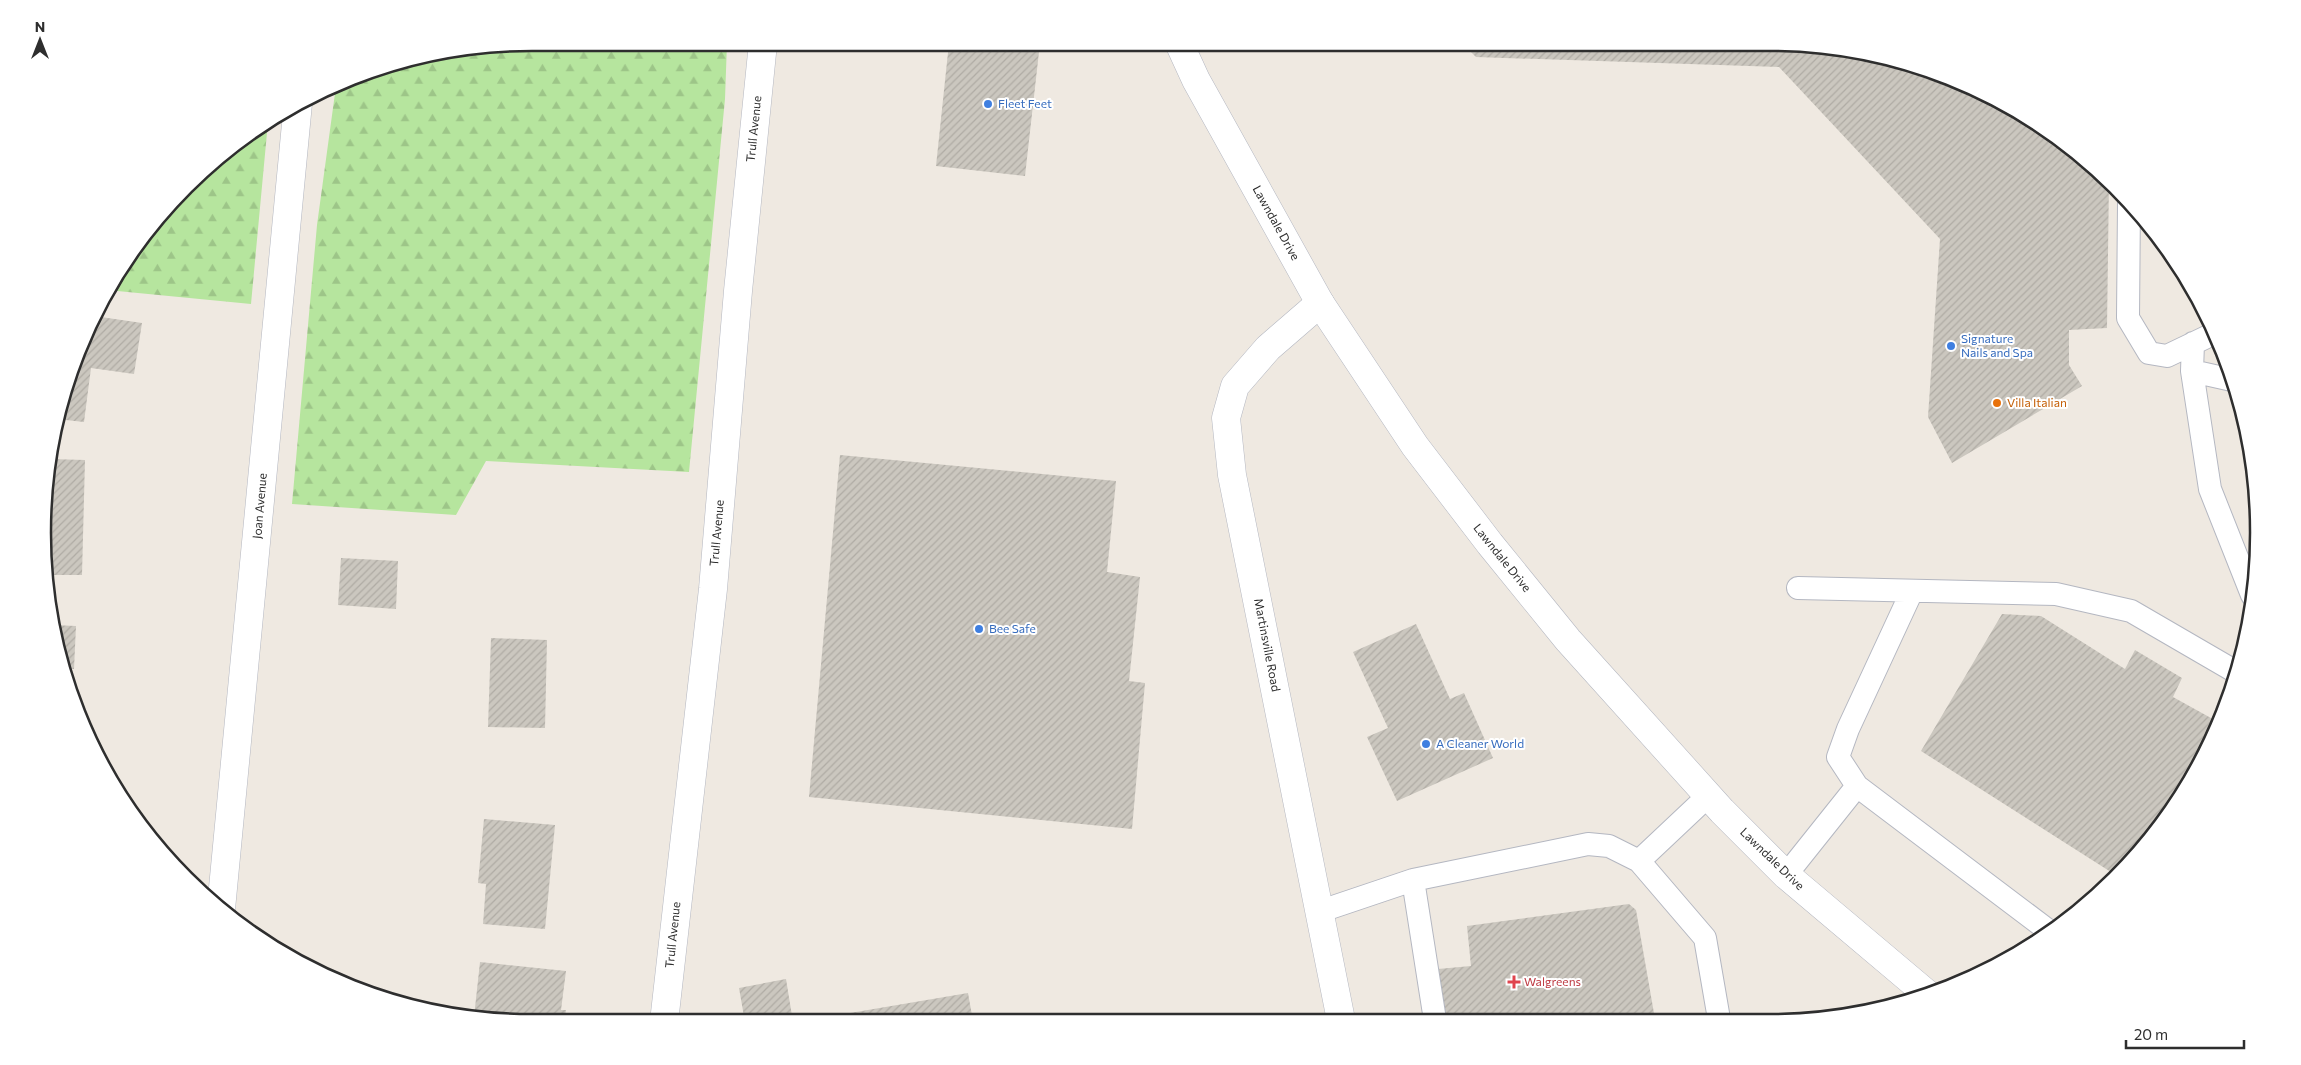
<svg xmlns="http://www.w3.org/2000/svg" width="2301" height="1065" viewBox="0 0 2301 1065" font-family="Commissioner,sans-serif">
<defs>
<pattern id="forest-firs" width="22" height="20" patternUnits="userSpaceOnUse" patternTransform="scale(1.25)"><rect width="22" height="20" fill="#b6e59e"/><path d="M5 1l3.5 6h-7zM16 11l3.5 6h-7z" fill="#9dc588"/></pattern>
<pattern id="building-hatch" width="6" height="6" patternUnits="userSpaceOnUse" patternTransform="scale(1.25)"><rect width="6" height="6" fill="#cbc7bf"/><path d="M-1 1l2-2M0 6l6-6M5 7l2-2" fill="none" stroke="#afaba4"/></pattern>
</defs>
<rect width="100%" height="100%" fill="#efe9e1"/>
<!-- forest -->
<path fill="url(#forest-firs)" d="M533,43H727L725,99L689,472L486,461L456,515L292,504L317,225L336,86L375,69L437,52Z
M268,122L251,304L107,290L164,210L210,164Z"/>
<!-- building -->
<path fill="url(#building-hatch)" d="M949,43H1040L1025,176L936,166Z
M1462,43H1769L1864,52L1956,80L2040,125L2109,181L2107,328L2069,330V365L2082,386L1952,463L1928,417L1940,239L1779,67L1476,57Z
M94,316L142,323L134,374L91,368L84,422L57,419L80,345Z
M840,455L1116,481L1107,572L1140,577L1129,681L1145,683L1132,829L809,797Z
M50,459L85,460L82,575H45L43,532Z
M341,558L398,561L396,609L338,605Z
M2002,614L2041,616L2125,669L2135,650L2182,678L2173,697L2220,723L2157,831L2114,874L1921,751Z
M1416,624L1450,699L1464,693L1493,758L1397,801L1367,737L1388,728L1353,652Z
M53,625L76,626L74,669H64Z
M491,638L547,640L545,728L488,727Z
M484,819L555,825L545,929L483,924L486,884L478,883Z
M1629,904L1636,910L1655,1019H1479L1478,1014L1445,1020L1438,969L1471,966L1467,926Z
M480,962L566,971L561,1010H566L564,1022H532L474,1017Z
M786,979L793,1022H745L739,988Z
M968,993L973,1021L803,1022V1021Z"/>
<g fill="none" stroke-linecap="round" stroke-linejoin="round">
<defs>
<path id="lane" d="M2129,203L2128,318L2149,353L2167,356L2215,333
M2193,343L2192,371L2210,489L2252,595
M2192,371L2232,380
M1798,588L2056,594L2131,611L2236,672
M1912,591L1848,729L1838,757L1857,786L2049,931
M1639,861L1708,796
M1786,875L1857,786
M1413,880L1435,1020
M1321,911L1413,880L1588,844L1609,846L1639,861L1705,938L1719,1019"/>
<path id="street" d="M1320,303L1268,348L1235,386L1226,418L1232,475L1341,1020
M221,909L298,103
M664,1022L713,589L738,291L763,43"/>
<path id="secondary" d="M1179,43L1196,80L1320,303L1415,446L1490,544L1568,640L1722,811L1786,875L1926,993"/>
</defs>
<!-- lane casing -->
<use href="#lane" stroke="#b4b7c1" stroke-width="24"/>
<!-- street casing -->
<use href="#street" stroke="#b4b7c1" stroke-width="29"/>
<!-- secondary casing -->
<use href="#secondary" stroke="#b4b7c1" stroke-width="29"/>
<!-- lane -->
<use href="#lane" stroke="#fff" stroke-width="22"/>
<!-- street -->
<use href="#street" stroke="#fff" stroke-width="28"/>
<!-- secondary -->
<use href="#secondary" stroke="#fff" stroke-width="28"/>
</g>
<!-- markers -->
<g fill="#3f7fe0" stroke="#fff" stroke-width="2">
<circle cx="988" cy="104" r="5"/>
<circle cx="1951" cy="346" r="5"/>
<circle cx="979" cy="629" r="5"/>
<circle cx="1426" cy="744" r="5"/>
</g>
<circle fill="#e8710a" stroke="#fff" stroke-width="2" cx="1997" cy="403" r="5"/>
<path fill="#e0444e" stroke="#fff" stroke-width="2" d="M1511.5 974.5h5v5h5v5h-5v5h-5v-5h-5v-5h5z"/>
<g text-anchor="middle" stroke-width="4" stroke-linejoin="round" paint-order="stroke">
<!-- shop labels -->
<g font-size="12" fill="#366cbe" stroke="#fff" text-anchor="start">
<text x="998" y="108">Fleet Feet</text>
<text x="1961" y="343">Signature<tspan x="1961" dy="14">Nails and Spa</tspan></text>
<text x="989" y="633">Bee Safe</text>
<text x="1436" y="748">A Cleaner World</text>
</g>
<!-- street labels -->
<g font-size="12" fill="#2e2e2e" stroke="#fff">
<text transform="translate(754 129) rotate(-84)" y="4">Trull Avenue</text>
<text transform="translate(1276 223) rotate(61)" y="4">Lawndale Drive</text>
<text transform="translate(260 506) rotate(-85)" y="4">Joan Avenue</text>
<text transform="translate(717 533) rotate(-85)" y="4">Trull Avenue</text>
<text transform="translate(1502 558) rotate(51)" y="4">Lawndale Drive</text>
<text transform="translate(1267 645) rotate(79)" y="4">Martinsville Road</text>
<text transform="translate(1772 859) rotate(44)" y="4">Lawndale Drive</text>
<text transform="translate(673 935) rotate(-84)" y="4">Trull Avenue</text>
</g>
<!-- food labels -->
<g font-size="12" fill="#c56008" stroke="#fff" text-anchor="start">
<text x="2007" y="407">Villa Italian</text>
</g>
<!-- health labels -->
<g font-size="12" fill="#be3a42" stroke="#fff" text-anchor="start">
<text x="1524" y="986">Walgreens</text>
</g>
</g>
<!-- crop -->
<path d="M0 0H2301V1065H0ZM532 51H1769A481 481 0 0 1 2250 532V533A481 481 0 0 1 1769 1014H532A481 481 0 0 1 51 533V532A481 481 0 0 1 532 51Z" fill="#fff" fill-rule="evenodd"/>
<path fill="none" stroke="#2e2e2e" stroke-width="2.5" d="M532 51H1769A481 481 0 0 1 2250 532V533A481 481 0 0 1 1769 1014H532A481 481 0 0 1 51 533V532A481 481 0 0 1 532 51Z"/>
<!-- north arrow -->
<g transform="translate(40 40)" stroke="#ffffff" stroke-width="4" paint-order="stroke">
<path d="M0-4L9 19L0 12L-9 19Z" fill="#2e2e2e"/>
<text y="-8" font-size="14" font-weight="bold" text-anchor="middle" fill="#2e2e2e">N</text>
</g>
<!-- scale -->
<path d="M2126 1040v8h118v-8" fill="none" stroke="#2e2e2e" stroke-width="2.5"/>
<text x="2134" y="1040" font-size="15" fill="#2e2e2e" stroke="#ffffff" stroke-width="4" paint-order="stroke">20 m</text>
</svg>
